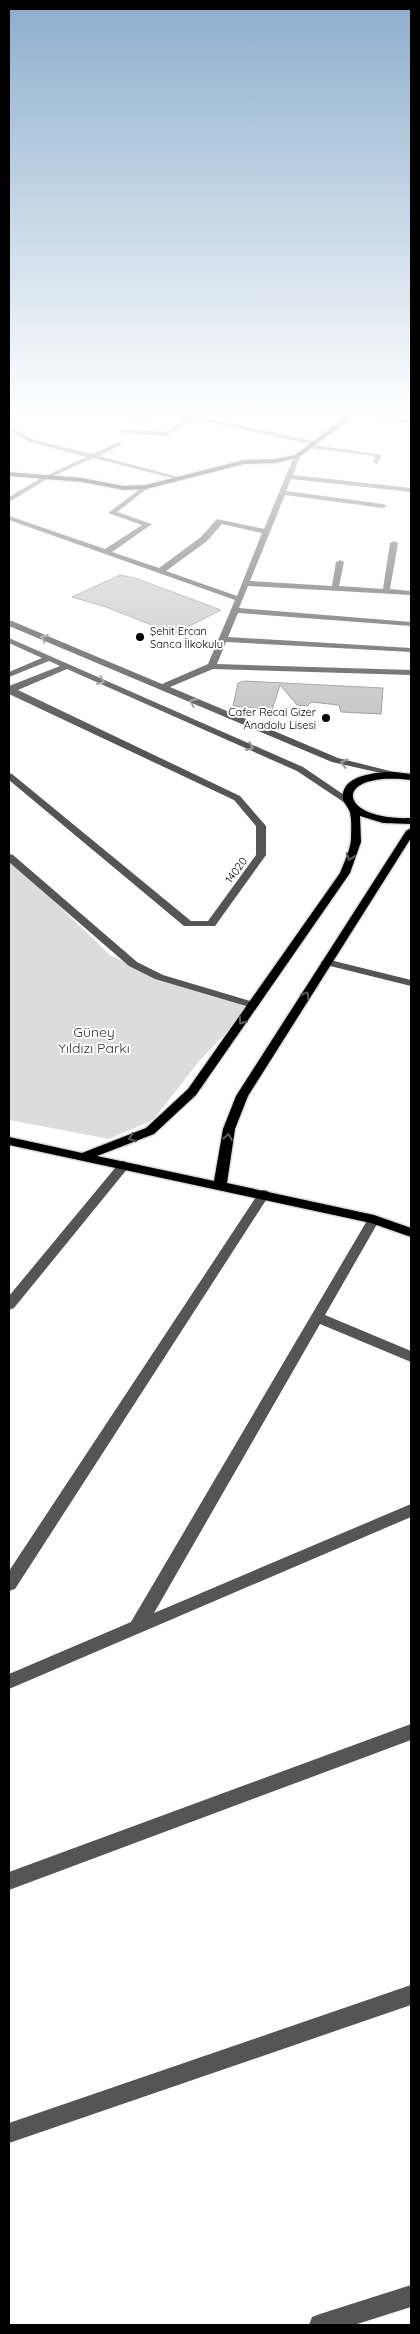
<svg xmlns="http://www.w3.org/2000/svg" width="420" height="2334" viewBox="0 0 420 2334" font-family="Quicksand,sans-serif">
<rect width="100%" height="100%" fill="#fff"/>
<!-- green -->
<path fill="#dcdcdc" d="M9,858L110,955L167,982L253,1005L200,1060L153,1120L109,1139L9,1120Z"/>
<!-- building -->
<path fill="#c4c4c4" stroke="#999" d="M120,575L135,578L221,610L174,634L106,607L72,597Z
M244,681L383,688L381,714L341,712L339,705L311,702L307,706L297,705L280,685L272,710L233,706L238,683Z"/>
<g fill="none" stroke-linecap="round" stroke-linejoin="round">
<defs>
<path id="major" d="M351,413H358L299,457L276,463L244,464L146,489L124,490L82,482L9,476V472L82,478L124,486L146,485L244,460L276,459L295,455Z
M395,772L411,774V780C331,770 336,821 411,818V824L383,823L360,816L361,842L350,873L196,1095L154,1134L97,1156L214,1181L223,1129L236,1096L406,831L411,828V838L248,1096L235,1129L227,1183L374,1215L411,1228V1237L371,1223L9,1145V1137L82,1153L146,1128L188,1089L340,873C344,863 350,850 351,840C351,832 352,821 350,813C349,808 344,804 343,799C340,774 379,772 395,772Z"/>
</defs>
<!-- major casing -->
<use href="#major" stroke="#dbdbdb" stroke-width="3"/>
<!-- minor -->
<path fill="#555" fill-rule="evenodd" d="M82,413L144,415L160,413L144,419Z
M173,413H195L198,416L316,442L315,445L382,455L378,463L376,464L373,462L375,456L310,448L307,446L310,444L194,419L166,436L122,433L119,431L122,429L165,432L187,417Z
M352,413H368L411,420V424Z
M9,427L34,440L92,454L117,443H121V445L99,456L183,478L180,480L93,458L47,479L9,502V497L43,477L86,457L30,442L9,431Z
M297,454L300,456L293,475L411,488V492L291,479L286,491L383,504L387,506L383,508L285,495L250,581L332,586L336,562L340,560L344,562L339,586L383,589L390,543L394,541L398,543L390,589L411,591V595L248,586L239,608L411,622V626L238,613L228,637L411,648V652L226,642L217,664L411,670V675L213,669L170,687L338,758L394,772V776L332,762L9,626V621H12L162,684L208,664L235,600L9,520V516L105,549L142,525L108,513L144,486H148V488L117,512L152,524L112,552L159,568L201,537L217,519L264,529L294,456ZM222,524L262,533L237,596L166,571L207,541Z
M9,638L303,767L353,801L348,804L345,803L297,771L67,669L18,690L240,796L266,826V855L215,926H184L9,780V773L12,774L191,921H208L256,855V826L234,800L9,694V686L60,666L49,661L9,677V672L42,658L9,643Z
M9,854L13,855L137,962L163,975L257,1003L259,1005L253,1008L155,979L129,966L9,862Z
M326,959L411,980V986L322,964L321,962Z
M124,1161L130,1165L128,1168L14,1308L9,1310V1296L120,1162Z
M264,1190L268,1191L270,1194L268,1197L15,1589L9,1591V1571L260,1191Z
M374,1215L380,1219L325,1315L411,1351V1362L320,1324L154,1613L411,1504V1517L9,1689V1674L131,1622L368,1219Z
M411,1724V1740L9,1890V1872Z
M411,1985V2005L9,2143V2123Z
M411,2285V2307L354,2325H309L312,2317L320,2314Z"/>
<!-- major -->
<use href="#major" fill="#000" fill-rule="evenodd"/>
</g>
<!-- one-way arrows -->
<defs><path id="oneway-chevron" d="M-2-3.5L2.5 0L-2 3.5" fill="none" stroke-width="1.6" stroke-linecap="round" stroke-linejoin="round" transform="scale(1.25)"/></defs>
<g stroke="#999">
<use href="#oneway-chevron" transform="translate(44 638) rotate(-157)"/>
<use href="#oneway-chevron" transform="translate(101 681) rotate(24)"/>
<use href="#oneway-chevron" transform="translate(193 702) rotate(-157)"/>
<use href="#oneway-chevron" transform="translate(250 747) rotate(24)"/>
<use href="#oneway-chevron" transform="translate(344 763) rotate(-166)"/>
</g>
<g stroke="#595959">
<use href="#oneway-chevron" transform="translate(350 857) rotate(110)"/>
<use href="#oneway-chevron" transform="translate(306 995) rotate(-58)"/>
<use href="#oneway-chevron" transform="translate(242 1021) rotate(125)"/>
<use href="#oneway-chevron" transform="translate(228 1137) rotate(-80)"/>
<use href="#oneway-chevron" transform="translate(132 1138) rotate(159)"/>
</g>
<!-- sky -->
<linearGradient id="sky" x2="0" y2="1"><stop stop-color="#8cadcc"/><stop offset="0.56" stop-color="#fff"/><stop offset="1" stop-color="#fff" stop-opacity="0"/></linearGradient>
<rect width="420" height="740" fill="url(#sky)"/>
<!-- markers -->
<g fill="#000" stroke="#fff" stroke-width="2">
<circle cx="140" cy="637" r="5"/>
<circle cx="326" cy="718" r="5"/>
</g>
<g text-anchor="middle" stroke-width="4" stroke-linejoin="round" paint-order="stroke">
<!-- far-poi labels -->
<g font-size="11" fill="#000" stroke="#fff" text-anchor="start">
<text x="150" y="635">Şehit Ercan<tspan x="150" dy="13">Sanca İlkokulu</tspan></text>
<text x="316" y="716" text-anchor="end">Cafer Recai Gizer<tspan x="316" dy="13">Anadolu Lisesi</tspan></text>
</g>
<!-- far-street labels -->
<g font-size="11" fill="#000" stroke="#fff">
<text transform="translate(236 870) rotate(-54)" y="4">14020</text>
</g>
<!-- park labels -->
<g font-size="14" fill="#333" stroke="#fff">
<text x="94" y="1037">Güney<tspan x="94" dy="16">Yıldızı Parkı</tspan></text>
</g>
</g>
<!-- border -->
<rect width="420" height="2334" fill="none" stroke="#000000" stroke-width="20"/>
</svg>
